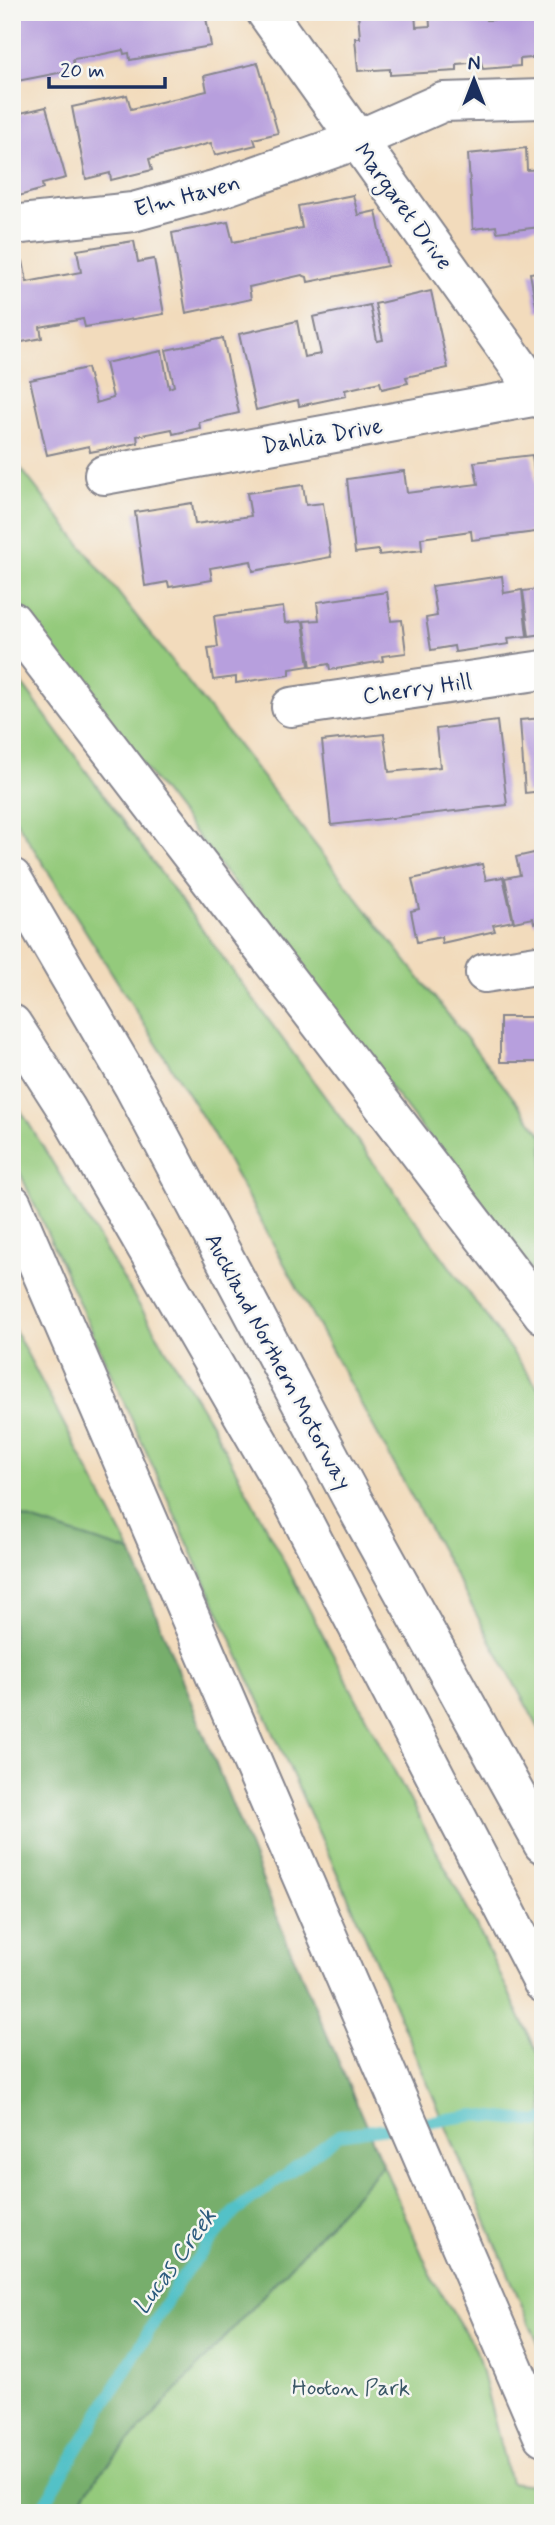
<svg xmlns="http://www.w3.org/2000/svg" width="555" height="2525" viewBox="0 0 555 2525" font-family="Mynerve,sans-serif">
<rect width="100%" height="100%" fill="#f6f6f2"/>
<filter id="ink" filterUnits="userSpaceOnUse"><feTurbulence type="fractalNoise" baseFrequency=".0143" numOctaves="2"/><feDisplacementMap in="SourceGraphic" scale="14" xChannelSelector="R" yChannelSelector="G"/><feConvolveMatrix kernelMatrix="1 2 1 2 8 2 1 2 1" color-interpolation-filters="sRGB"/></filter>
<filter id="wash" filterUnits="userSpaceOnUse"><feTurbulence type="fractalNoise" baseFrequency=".00686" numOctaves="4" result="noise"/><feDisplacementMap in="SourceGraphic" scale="28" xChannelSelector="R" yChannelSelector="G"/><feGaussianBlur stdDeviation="1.57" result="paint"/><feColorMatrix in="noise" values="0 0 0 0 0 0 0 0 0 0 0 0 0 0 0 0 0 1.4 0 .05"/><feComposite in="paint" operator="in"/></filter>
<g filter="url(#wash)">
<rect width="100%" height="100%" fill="#f2dbbc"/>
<!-- green -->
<path fill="#94ca7c" stroke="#587c6d" stroke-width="2" d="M12,457L543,1136V1286L12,595Z
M12,670L543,1394V1736L212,1132L12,814Z
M12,1096L212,1425L483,1939L543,2064V2355L356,1915L12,1155Z
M12,1325L131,1552L12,1514Z
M383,2165L434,2282L476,2350L510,2482L532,2485L542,2513H73L98,2475Z"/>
<!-- forest -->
<path fill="#77ae6c" stroke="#496e65" stroke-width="2" d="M12,1514L131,1552L288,1944L383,2165L98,2475L73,2513H12Z"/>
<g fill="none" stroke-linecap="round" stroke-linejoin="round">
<!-- stream -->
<path stroke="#52c1c7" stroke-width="12" d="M39,2513L181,2278L235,2212L339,2135L475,2115L538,2122L543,2120"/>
</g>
<g id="blocks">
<!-- building -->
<path fill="#b79fdd" d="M12,12H205L211,46L130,60L129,53L124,54L123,50L94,56L73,59L74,70L12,82Z
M358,12H415L416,27L430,26L429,12H485L486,20H493L492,12H543V57L520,59V66L483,69L481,62L457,64V71L390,75V69L358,71L355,38H360Z
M258,63L278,133L254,139L256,145L215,155L211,143L149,159L152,170L111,180L110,173L86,179L72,107L127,95L131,109L207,91L204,76Z
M46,107L66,178L42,184L43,189L12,198V115Z
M526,148L527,170L543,169L540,227L497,232L496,226L473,229L468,154Z
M353,195L358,215L376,211L387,266L308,282L307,277L302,275L249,287L251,299L186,313L172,233L228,222L233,242L302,228L298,206Z
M134,241L138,262L154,259L164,314L85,327L83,319L40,327L42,338L12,344V262L23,261L27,282L53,277L81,272L77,250Z
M543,271V310L537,311L530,273Z
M431,291L448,368L406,377L408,383L382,389L380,382L345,390L346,396L299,406L298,400L256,410L239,334L297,321L304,357L321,354L313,317L370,305L377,341L383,340L375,304Z
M223,338L239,413L199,422L200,428L173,434L172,429L137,436L138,443L90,452L89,446L47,455L30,380L87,368L96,403L113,398L105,363L162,351L169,388L174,386L166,350Z
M532,455L537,496L543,495V531L472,540L471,531L421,538L422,550L379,555V550L355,553L347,479L404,471L407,493L478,484L474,462Z
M303,485L306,505L323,503L331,557L253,571L251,561L210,568L212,580L169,587L168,582L145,586L135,512L192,503L195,524L251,516L247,493Z
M543,570V634L529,636L523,591L538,589L536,571Z
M502,576L504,593L522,590L527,636L508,638L509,644L455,652L454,646L431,650L426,618L437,616L432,586Z
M387,592L391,621L402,620L406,653L382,656L383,661L330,670L329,664L311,667L304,621L319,620L317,602Z
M283,607L285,623L303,621L309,666L290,669V675L236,683V677L213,680L208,648L218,647L214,616Z
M543,718V791L525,793L520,720Z
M497,721L507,805L331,825L322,741L384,734L389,772L440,767L436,729Z
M543,851V921L534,923L533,918L514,922L505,878L520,875L516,857Z
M482,864L486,880L503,877L513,921L493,925L495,931L442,943L441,937L417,942L411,911L419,909L412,879Z
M500,1017H543V1062H500Z"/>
</g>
</g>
<g filter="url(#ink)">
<use href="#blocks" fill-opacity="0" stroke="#86858d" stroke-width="2"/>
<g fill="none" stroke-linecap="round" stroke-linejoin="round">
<defs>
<path id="street" d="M266,12L543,400
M12,225L133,212L221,188L357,140L443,102L543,99
M104,475L543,395
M291,707L543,670
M485,973L543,964"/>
<path id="highway" d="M12,621L543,1314
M12,878L134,1087L350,1495L543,1844
M12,1024L66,1108L292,1500L543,1983
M12,1204L543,2436"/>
</defs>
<!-- street casing -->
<use href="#street" stroke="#86858d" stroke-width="42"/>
<!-- highway casing -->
<use href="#highway" stroke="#86858d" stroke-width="42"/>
<!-- street -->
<use href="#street" stroke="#fff" stroke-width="38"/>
<!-- highway -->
<use href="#highway" stroke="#fff" stroke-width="38"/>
</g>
</g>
<g text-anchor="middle" stroke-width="5" stroke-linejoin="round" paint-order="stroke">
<!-- street labels -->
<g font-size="23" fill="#1b2f5e" stroke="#f6f6f2">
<text transform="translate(187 195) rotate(-15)" y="8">Elm Haven</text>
<text transform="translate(404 206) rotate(54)" y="8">Margaret Drive</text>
<text transform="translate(322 435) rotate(-10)" y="8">Dahlia Drive</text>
<text transform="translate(417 688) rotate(-8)" y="8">Cherry Hill</text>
<text transform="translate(279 1361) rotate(62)" y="8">Auckland Northern Motorway</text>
</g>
<!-- park labels -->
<g font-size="23" fill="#395666" stroke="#f6f6f2">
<text x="351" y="2395">Hooton Park</text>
</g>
<!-- water labels -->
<g font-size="24" font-style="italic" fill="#2c5b7e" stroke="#f6f6f2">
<text transform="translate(174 2261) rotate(-54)" y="8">Lucas Creek</text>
</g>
</g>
<!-- margin -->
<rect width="555" height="2525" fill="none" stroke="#f6f6f2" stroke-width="42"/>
<!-- north arrow -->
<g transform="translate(474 80)" stroke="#f6f6f2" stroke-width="5" paint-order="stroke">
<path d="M0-5L12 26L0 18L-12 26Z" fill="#1b2f5e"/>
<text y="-10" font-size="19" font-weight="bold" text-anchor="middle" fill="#1b2f5e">N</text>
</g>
<!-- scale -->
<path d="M49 77v10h116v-10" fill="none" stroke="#1b2f5e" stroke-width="3.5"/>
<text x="60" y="77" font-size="21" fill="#1b2f5e" stroke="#f6f6f2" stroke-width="5" paint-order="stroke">20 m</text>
</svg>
